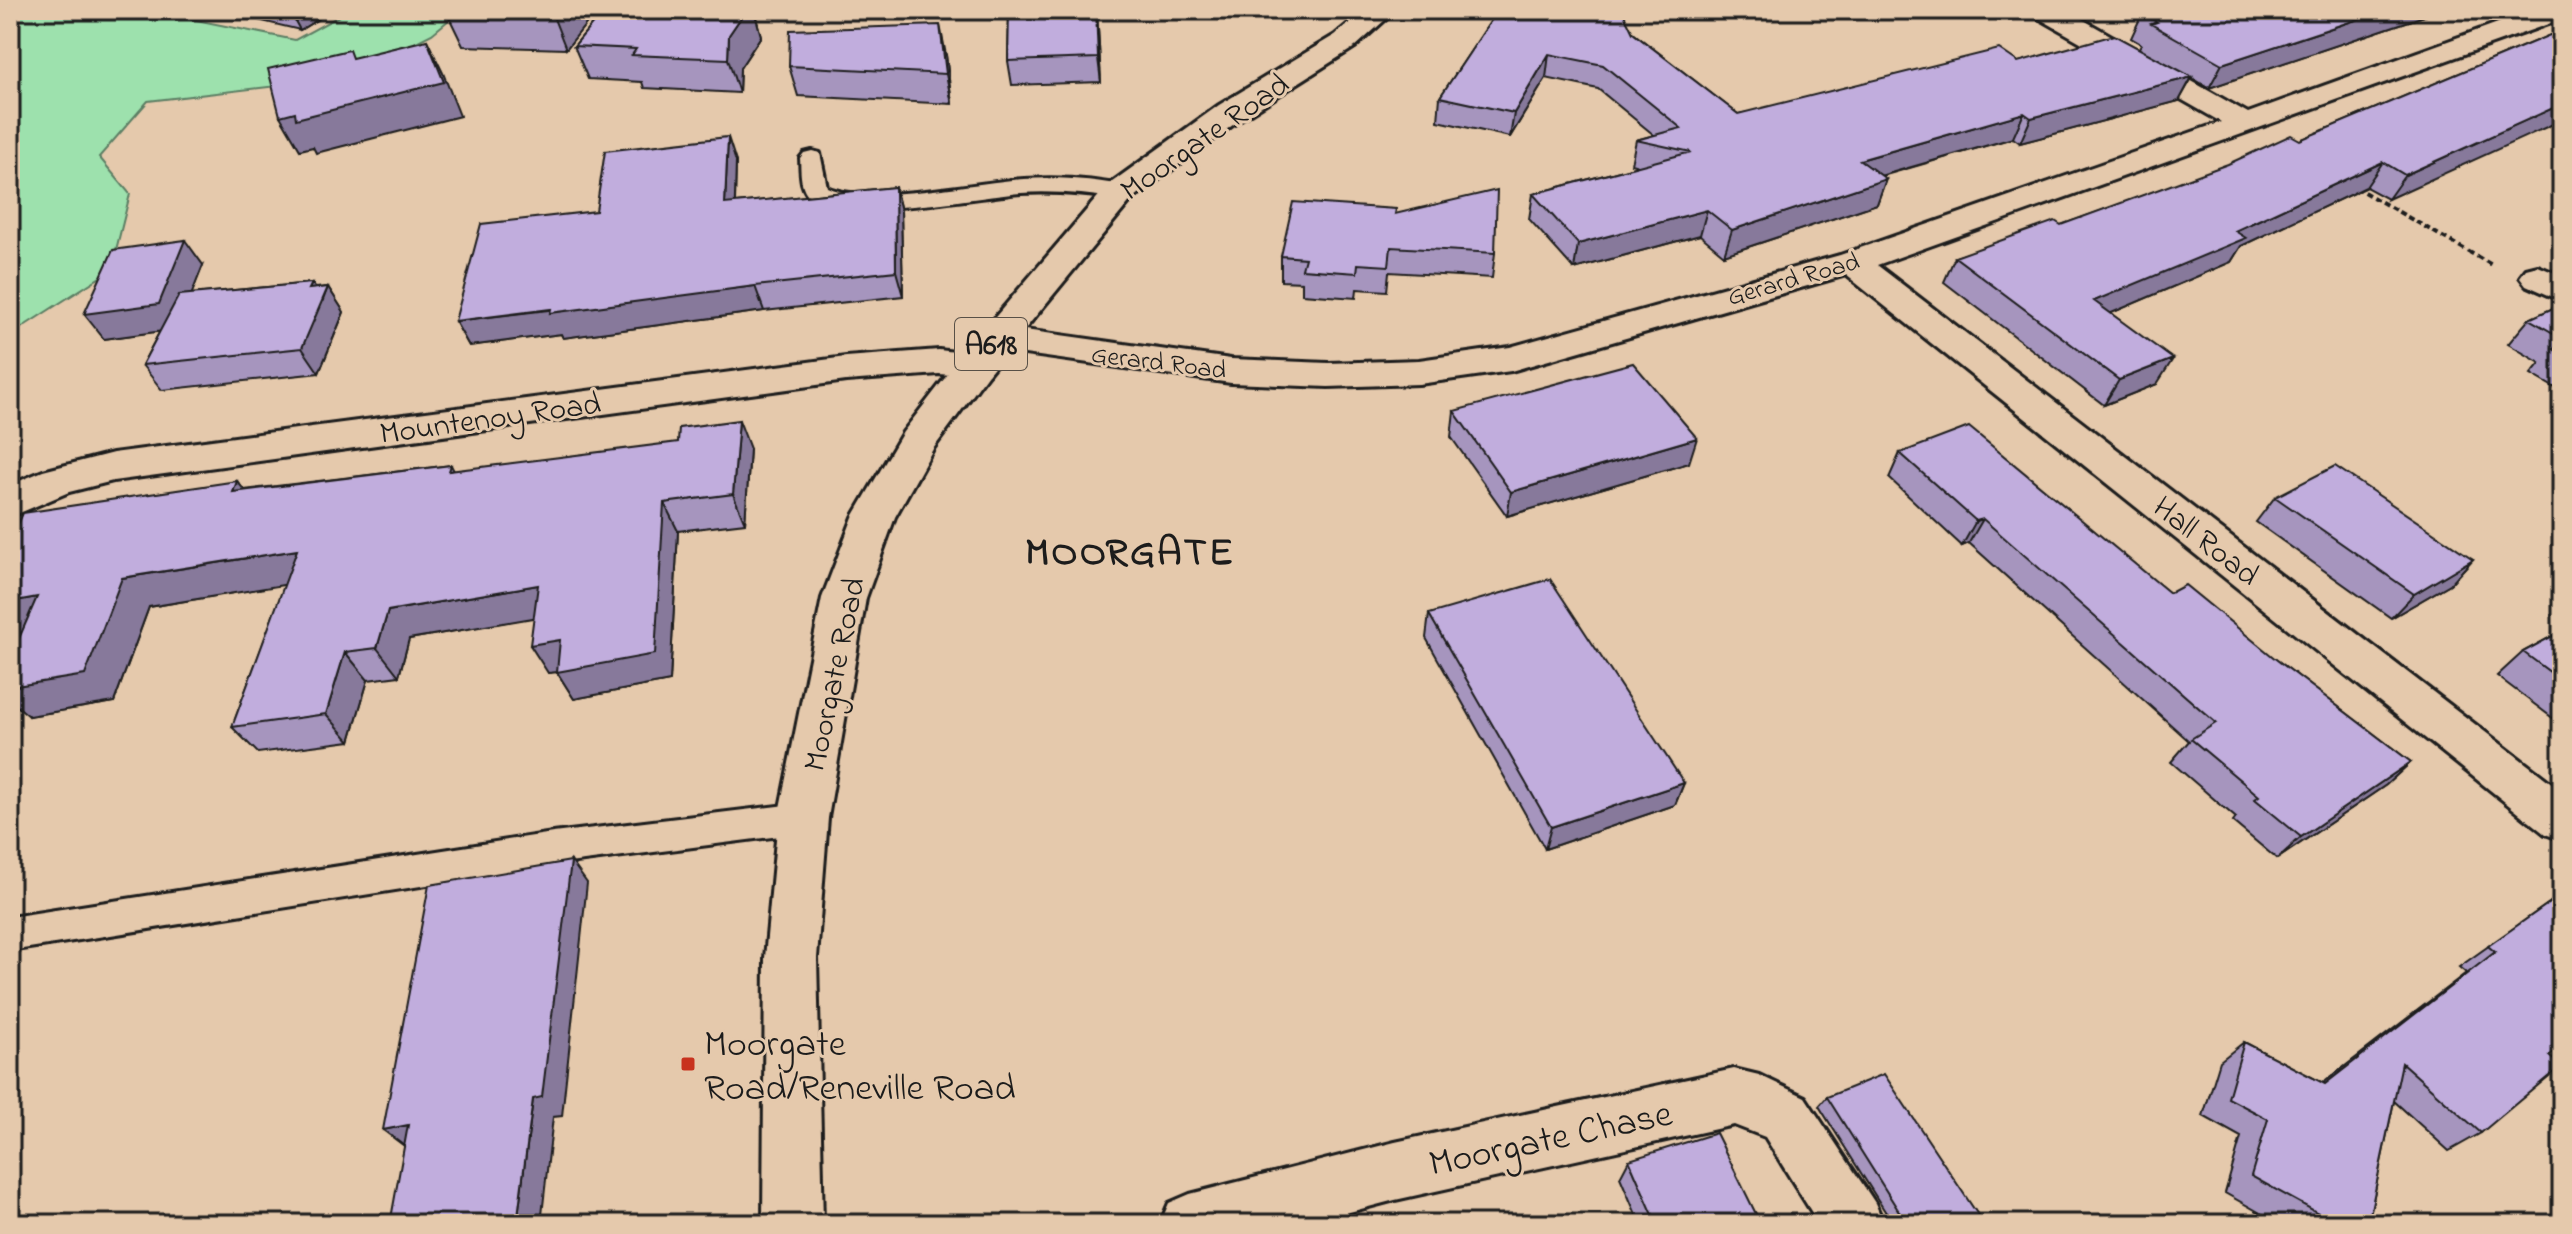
<svg xmlns="http://www.w3.org/2000/svg" width="2572" height="1234" viewBox="0 0 2572 1234" font-family="'Indie Flower',sans-serif">
<rect width="100%" height="100%" fill="#e5c9ac"/>
<filter id="ink" filterUnits="userSpaceOnUse"><feTurbulence type="fractalNoise" baseFrequency=".0125" numOctaves="2"/><feDisplacementMap in="SourceGraphic" scale="16" xChannelSelector="R" yChannelSelector="G"/><feConvolveMatrix kernelMatrix="1 2 1 2 8 2 1 2 1" color-interpolation-filters="sRGB"/></filter>
<g filter="url(#ink)">
<!-- green -->
<path fill="#9de1ad" stroke="#5c7e64" stroke-width="2" d="M26,10H147L295,40L350,10H461L432,34L345,78L148,101L99,157L130,194L111,270L10,335V16Z"/>
<g fill="none" stroke-linecap="round" stroke-linejoin="round">
<defs>
<path id="lane" d="M812,151L820,153L827,187C867,206 976,182 1024,179C1058,177 1095,179 1128,187L1132,192L1128,197L1120,199C1087,194 1054,191 1021,193C975,197 850,222 812,198C799,190 801,171 800,158L804,153Z
M803,803L816,807L821,818L816,829L803,833L553,865L10,951V917L553,833Z"/>
<path id="street" d="M2031,10H2066L2248,113L2534,10H2562V19L1877,265L2562,791V840L2545,834L1846,275L1511,371L1419,384L1328,387L1231,383L996,350L983,346L978,338L983,330L996,326L1231,359L1328,363L1419,360L1510,347L1840,255L2221,122L2035,16Z
M2538,266L2562,276V301L2526,285L2520,277L2526,269Z
M939,350L988,356L994,365L988,374L975,377L939,374L846,381L113,481L69,492L10,517V485L43,471L113,453L846,357Z
M1734,1069L1759,1075L1805,1097L1875,1203L1884,1224H1819L1765,1137L1734,1125L1395,1200L1304,1224H1160L1169,1203L1190,1194L1395,1142Z"/>
<path id="primary" d="M1365,10H1396L1355,47L1241,119L1132,199L988,374L933,449L895,517L866,598L828,818L817,958L823,1224H763L765,958L778,818L822,598L853,517L903,432L962,356L1108,185L1219,105L1335,35Z"/>
</defs>
<!-- lane casing -->
<use href="#lane" stroke="#1c1c1c" stroke-width="6"/>
<!-- street casing -->
<use href="#street" stroke="#1c1c1c" stroke-width="6"/>
<!-- primary casing -->
<use href="#primary" stroke="#1c1c1c" stroke-width="6"/>
<!-- path -->
<path stroke="#1c1c1c" stroke-width="4" stroke-dasharray="6 4" stroke-linecap="butt" d="M2355,187L2492,265"/>
<!-- lane -->
<use href="#lane" fill="#e5c9ac" fill-rule="evenodd"/>
<!-- street -->
<use href="#street" fill="#e5c9ac" fill-rule="evenodd"/>
<!-- primary -->
<use href="#primary" fill="#e5c9ac" fill-rule="evenodd"/>
</g>
<!-- wall -->
<path fill="#a695be" stroke="#1c1c1c" stroke-width="2" d="M215,10H333L300,30Z
M597,10L566,49L463,46L447,13Z
M604,10H754L761,36L740,68L739,93L644,88L642,82L588,79L574,46Z
M1009,10H1097L1101,82L1012,85L1008,61Z
M1498,10L1633,33L1738,114L2018,62L2139,48L2141,44L2131,38L2142,14L2155,10H2442L2209,88L2192,78L2179,101L2020,143L2013,138L1882,176L1886,179L1877,204L1724,255L1700,235L1574,269L1529,219L1533,194L1638,166L1631,164L1636,140L1654,135L1598,89L1546,78L1510,137L1438,121L1440,97Z
M2562,30L2388,199L2366,187L2241,246L2231,262L2111,313L2157,384L2104,405L1944,282L1955,257L2061,225L2300,140Z
M946,55L952,104L798,96L789,66Z
M736,162L735,203L895,187L901,211L903,296L764,311L563,338L561,334L469,346L455,321L596,211Z
M1395,214L1495,253L1492,278L1389,272L1387,291L1357,289L1356,298L1302,294V282L1281,281V256Z
M203,265L191,294L312,283L315,288L328,287L344,312L319,373L162,390L142,365L160,331L104,339Z
M2562,304V392L2531,374L2540,363L2508,344L2529,319Z
M1454,411L1689,463L1507,516L1451,437Z
M750,449L745,523L678,531L670,681L574,699L557,672L548,673L534,617L409,639L399,676L368,680L350,741L258,753L232,727L285,584L149,607L114,702L29,716L21,632L10,634V542L237,481L244,490L451,465L454,471Z
M1900,453L2170,593L2277,660L2411,762L2386,785L2277,859L2233,822L2236,818L2171,762L2189,741L1969,543L1962,546L1889,478Z
M2275,497L2473,559L2450,584L2391,618L2256,522Z
M1429,614L1684,783L1675,805L1545,849L1426,638Z
M2562,631V725L2497,676L2523,652Z
M2562,894L2549,1056L2481,1133L2449,1151L2394,1101L2368,1224H2280L2225,1193L2241,1137L2203,1116L2220,1061L2244,1042L2323,1083L2466,973L2459,967Z
M1827,1097L1984,1224H1893L1819,1106Z
M1629,1160L1761,1224H1640L1620,1177Z"/>
<!-- shaded-wall -->
<path fill="#87799b" stroke="#1c1c1c" stroke-width="2" d="M289,10H333L300,30Z
M558,10H597L566,49L553,16Z
M746,10H754L761,36L740,68L739,93L728,59L729,35Z
M1096,10H1097L1101,82L1098,58Z
M2386,10H2442L2209,88L2222,64Z
M940,25L946,55L952,104L946,74Z
M427,40L443,73L460,116L316,153L313,147L300,150L280,116Z
M1549,54L1546,78L1510,137L1514,113Z
M2192,77L2179,101L2020,143L2031,118Z
M2562,104V120L2388,199L2405,175Z
M2024,113L2013,138L1852,184L1860,160Z
M728,137L736,162L734,229L725,204Z
M2383,162L2366,187L2241,246L2231,262L2081,326L2094,301L2235,231Z
M1886,179L1877,204L1724,255L1732,230Z
M895,187L901,211L903,296L896,271Z
M1707,210L1700,235L1574,269L1578,244Z
M185,240L203,265L178,329L104,339L84,314Z
M312,283L323,300L328,287L344,312L319,373L302,348L309,289Z
M755,286L764,311L563,338L561,334L469,346L455,321Z
M2173,359L2157,384L2104,405L2119,380Z
M739,420L750,449L745,523L733,494Z
M1697,438L1689,463L1507,516L1511,492Z
M237,481L259,509L233,492Z
M664,503L678,531L670,681L574,699L557,672L548,673L530,645Z
M1983,519L1969,543L1962,546L1976,521Z
M297,550L320,579L149,607L114,702L29,716L10,700V687L122,578Z
M2473,559L2450,584L2391,618L2414,594Z
M538,585L556,614L409,639L399,676L377,648L388,611Z
M37,597L66,625L11,634L10,602Z
M345,652L368,680L350,741L326,714Z
M2411,762L2386,785L2277,859L2301,837Z
M1684,783L1675,805L1545,849L1551,827Z
M571,861L587,883L562,1116L553,1117L541,1224H517L533,1099Z
M408,1125L407,1148L383,1130Z"/>
<!-- building -->
<path fill="#c1addd" stroke="#1c1c1c" stroke-width="2" d="M449,10H558L553,16L447,13Z
M604,10H746L729,35L728,59L632,55L636,49L574,46Z
M1009,10H1096L1098,58L1008,61Z
M1498,10H1622L1633,33L1738,114L1999,49L2018,62L2114,35L2192,77L2031,118L2024,113L1860,160L1886,179L1732,230L1707,210L1578,244L1533,194L1691,152L1636,140L1681,128L1603,65L1549,54L1514,113L1440,97Z
M2155,10H2386L2222,64L2151,24L2157,22L2142,14Z
M940,25L946,74L789,66L790,30Z
M2562,30V104L2405,175L2383,162L2235,231L2246,238L2094,301L2173,359L2119,380L1955,257L2055,221L2061,225L2228,164L2291,135L2300,140Z
M427,40L444,82L296,119L295,112L280,116L268,69L349,50L352,58Z
M728,137L725,204L895,187L896,271L755,286L550,313L551,309L455,321L481,224L596,211L605,151Z
M1497,190L1495,253L1391,247L1389,266L1358,264L1357,273L1302,269L1305,258L1281,256L1293,202L1396,209L1395,214Z
M185,240L159,304L84,314L113,250Z
M312,283L309,289L328,287L302,348L142,365L179,295Z
M2562,304V338L2529,319Z
M2562,344V354L2553,349Z
M1633,363L1697,438L1511,492L1454,411Z
M739,420L733,494L664,503L655,654L557,672L560,640L530,645L538,585L388,611L377,648L345,652L326,714L232,727L297,550L122,578L85,675L10,687V659L37,597L10,602V542L23,513L237,481L233,492L451,465L449,471L678,442L679,428Z
M1969,427L2170,593L2185,585L2277,660L2411,762L2301,837L2255,799L2259,796L2191,739L2216,723L1983,519L1976,521L1900,453Z
M2335,466L2473,559L2414,594L2275,497Z
M1550,579L1684,783L1551,827L1429,614Z
M2562,631V681L2523,652Z
M571,861L542,1097L533,1099L517,1224H390L408,1125L383,1130L429,885Z
M2562,894V1046L2549,1056L2561,1066L2481,1133L2402,1063L2368,1224H2338L2251,1176L2268,1119L2228,1098L2244,1042L2325,1084L2495,952L2488,946Z
M1884,1074L1984,1224H1907L1827,1097Z
M1716,1133L1761,1224H1657L1629,1160Z"/>
</g>
<!-- markers -->
<rect fill="#c8321e" stroke="#e5c9ac" stroke-width="3" x="680" y="1056" width="16" height="16" rx="4"/>
<g text-anchor="middle" stroke-width="6" stroke-linejoin="round" paint-order="stroke">
<!-- far-street labels -->
<g font-size="26" fill="#1c1c1c" stroke="#e5c9ac">
<text transform="translate(1793 278) rotate(-16)" y="9">Gerard Road</text>
<text transform="translate(1159 361) rotate(7)" y="9">Gerard Road</text>
</g>
<!-- shield labels -->
<rect fill="#e5c9ac" stroke="#585047" stroke-width="2" x="955" y="318" width="72" height="52" rx="6"/>
<g font-size="30" font-weight="bold" fill="#1c1c1c">
<text x="991" y="354">A618</text>
</g>
<!-- street labels -->
<g font-size="32" fill="#1c1c1c" stroke="#e5c9ac">
<text transform="translate(1204 136) rotate(-35)" y="11">Moorgate Road</text>
<text transform="translate(490 417) rotate(-8)" y="11">Mountenoy Road</text>
<text transform="translate(2207 540) rotate(38)" y="11">Hall Road</text>
<text transform="translate(833 674) rotate(-78)" y="11">Moorgate Road</text>
</g>
<!-- near-poi labels -->
<g font-size="38" fill="#1c1c1c" stroke="#e5c9ac" text-anchor="start">
<text x="704" y="1055">Moorgate<tspan x="704" dy="44">Road/Reneville Road</tspan></text>
</g>
<!-- near-street labels -->
<g font-size="38" fill="#1c1c1c" stroke="#e5c9ac">
<text transform="translate(1550 1137) rotate(-12)" y="13">Moorgate Chase</text>
</g>
<!-- district labels -->
<g font-size="40" font-weight="bold" letter-spacing="2" fill="#1c1c1c" stroke="#e5c9ac">
<text x="1130" y="564">MOORGATE</text>
</g>
</g>
<!-- margin -->
<rect width="2572" height="1234" fill="none" stroke="#e5c9ac" stroke-width="40"/>
<rect x="20" y="20" width="2532" height="1194" fill="none" stroke="#1c1c1c" stroke-width="3" filter="url(#ink)"/>
</svg>
